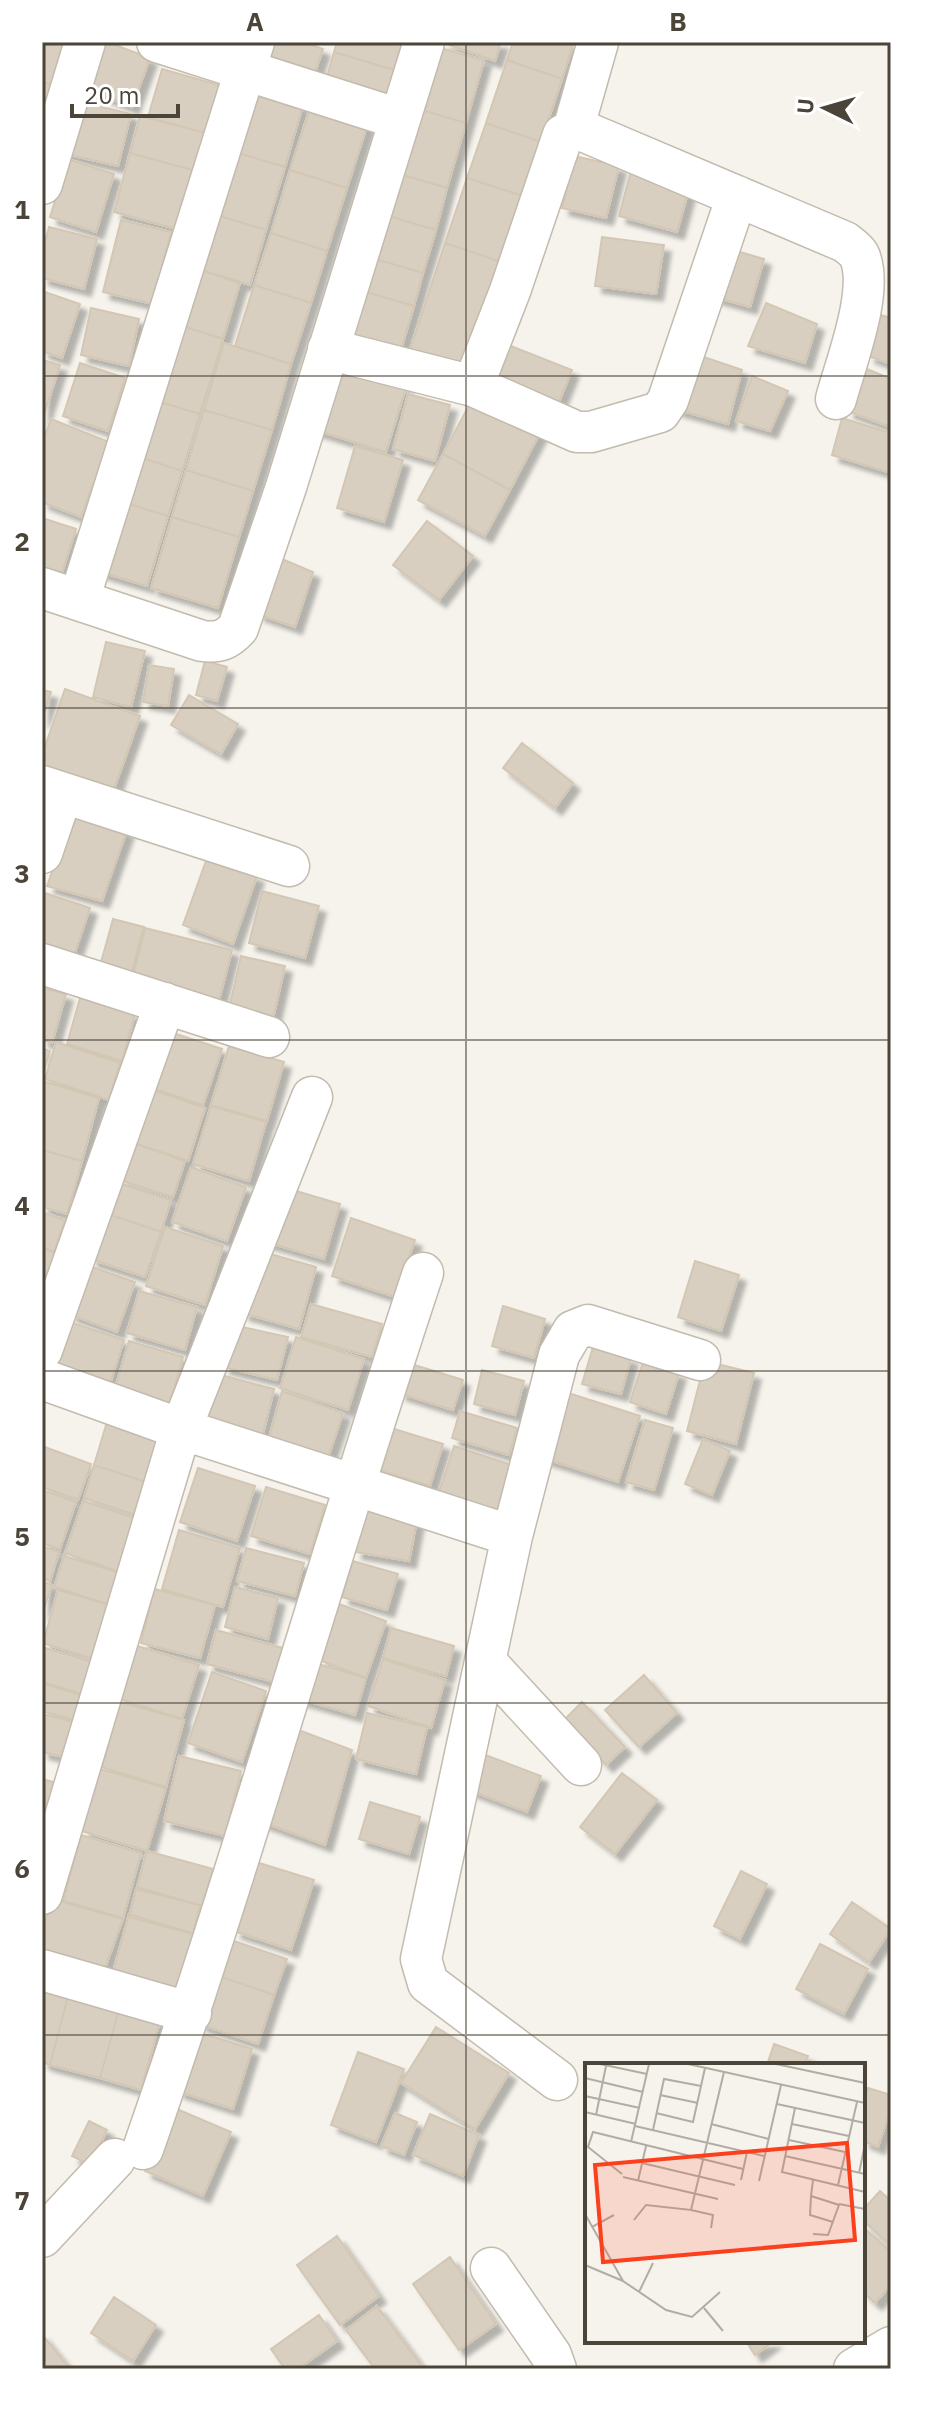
<svg xmlns="http://www.w3.org/2000/svg" width="933" height="2411" viewBox="0 0 933 2411" font-family="'IBM Plex Sans',sans-serif">
<defs>
<filter id="shadow"><feDropShadow dx="7" dy="7" stdDeviation="2" flood-color="#0004"/></filter>
</defs>
<rect width="100%" height="100%" fill="#f6f3ec"/>
<!-- building -->
<path fill="#d8cfc1" stroke="#d3c7b4" stroke-width="2" filter="url(#shadow)" d="M42,42H67L55,85L42,82Z
M97,42H107L150,58L132,107L80,87Z
M258,42H304L323,49L312,81L252,60Z
M337,42H402L394,70L334,52Z
M441,42H501L495,61Z
M513,42H574L562,79L507,60Z
M426,44L484,60L466,123L408,106Z
M334,52L394,70L385,100L325,83Z
M507,60L562,79L541,142L486,123Z
M162,69L222,86L208,134L148,117Z
M42,82L55,85L42,136Z
M244,87L303,105L285,167L225,149Z
M69,99L131,114L118,166L57,152Z
M311,105L368,123L347,188L290,170Z
M408,106L466,123L447,188L390,171Z
M140,116L206,133L196,171L130,153Z
M486,123L541,142L523,196L467,178Z
M225,149L285,167L266,230L207,212Z
M130,153L196,171L180,230L114,212Z
M574,156L619,166L606,218L562,208Z
M68,159L114,174L96,232L50,217Z
M632,167L691,182L677,232L619,216Z
M290,170L347,188L327,251L271,233Z
M390,171L447,188L436,230L378,213Z
M467,178L523,196L501,262L445,243Z
M207,212L266,230L250,285L191,267Z
M378,213L436,230L423,273L365,256Z
M121,220L171,232L153,304L103,292Z
M49,227L97,239L84,289L42,278V253Z
M271,233L327,251L311,303L254,285Z
M602,237L664,245L656,294L595,286Z
M445,243L501,262L464,372L409,353Z
M723,247L764,259L750,307L708,295Z
M365,256L423,273L414,306L356,289Z
M191,267L240,283L223,339L173,323Z
M254,285L311,303L291,364L235,346Z
M356,289L414,306L400,353L342,336Z
M42,291L80,304L62,358L42,351Z
M766,303L817,324L805,363L748,346Z
M91,308L139,319L129,366L81,355Z
M881,315L891,318V364L868,356Z
M173,323L223,339L200,414L150,399Z
M224,343L291,364L272,430L204,410Z
M503,343L572,370L556,409L488,382Z
M692,353L742,370L728,424L675,409Z
M42,360L60,365L42,421Z
M80,363L125,378L108,431L63,416Z
M331,365L406,387L386,452L312,429Z
M862,367L891,379V427L847,411Z
M752,376L788,391L770,431L736,421Z
M408,394L450,405L435,461L393,449Z
M475,394L541,431L510,490L443,454Z
M150,399L200,414L182,471L133,455Z
M204,410L272,430L253,491L186,470Z
M842,418L891,433V473L832,455Z
M51,419L109,442L81,517L42,502V443Z
M355,446L403,460L384,522L337,508Z
M443,454L510,490L485,536L418,500Z
M133,455L182,471L168,516L119,501Z
M186,470L253,491L239,537L172,517Z
M119,501L168,516L147,586L97,571Z
M172,517L239,537L218,608L151,588Z
M42,518L76,529L60,579L42,573Z
M427,521L473,556L439,600L393,565Z
M277,557L313,572L295,627L257,614Z
M106,642L145,651L131,707L93,697Z
M205,661L227,667L217,701L196,695Z
M149,665L174,669L168,706L143,702Z
M65,689L140,716L113,792L42,767V755Z
M42,690L51,692L42,721Z
M189,695L238,724L221,754L171,725Z
M522,743L573,783L555,808L503,768Z
M72,815L127,830L102,901L47,886Z
M207,858L257,876L233,944L183,925Z
M262,891L319,906L305,958L249,943Z
M42,892L90,908L72,961L42,951Z
M113,919L144,927L128,986L97,977Z
M145,928L232,950L217,1008L130,987Z
M241,956L285,966L272,1023L228,1013Z
M42,988L66,994L52,1043L42,1040Z
M80,998L135,1014L122,1061L67,1044Z
M167,1031L222,1049L203,1105L148,1087Z
M56,1042L120,1063L109,1100L45,1079Z
M229,1046L284,1062L267,1121L211,1105Z
M42,1048L50,1051L42,1077Z
M42,1081L99,1098L82,1161L42,1150Z
M148,1088L205,1108L188,1161L131,1142Z
M211,1106L266,1122L249,1181L193,1164Z
M131,1142L185,1161L173,1197L119,1180Z
M42,1150L82,1161L67,1214L42,1207Z
M191,1167L246,1187L227,1241L172,1222Z
M116,1182L171,1200L161,1232L105,1213Z
M279,1186L340,1204L324,1259L263,1241Z
M42,1212L65,1220L54,1252L42,1247Z
M105,1213L161,1232L145,1277L90,1259Z
M351,1218L415,1240L395,1297L332,1276Z
M165,1227L223,1246L205,1305L146,1286Z
M42,1248L55,1253L42,1294Z
M260,1251L316,1267L299,1329L242,1313Z
M695,1261L739,1275L721,1331L678,1317Z
M87,1265L135,1282L117,1332L69,1314Z
M139,1291L197,1307L185,1350L127,1333Z
M311,1304L382,1324L372,1357L301,1337Z
M503,1306L545,1319L534,1358L492,1346Z
M64,1320L124,1340L108,1390L48,1371Z
M233,1325L288,1337L277,1380L223,1367Z
M296,1337L364,1359L348,1410L280,1388Z
M129,1341L183,1357L168,1411L113,1395Z
M593,1347L631,1358L621,1394L582,1384Z
M705,1361L754,1373L736,1444L687,1431Z
M643,1362L679,1373L666,1414L630,1402Z
M408,1363L463,1380L453,1410L399,1393Z
M482,1370L524,1381L515,1415L474,1404Z
M214,1373L274,1389L262,1438L200,1423Z
M282,1391L343,1413L328,1458L268,1441Z
M562,1391L640,1416L618,1482L540,1457Z
M460,1411L517,1428L509,1455L452,1438Z
M645,1420L673,1428L654,1490L626,1482Z
M107,1422L169,1442L155,1485L94,1465Z
M381,1425L443,1444L430,1486L368,1467Z
M703,1439L730,1451L712,1495L685,1484Z
M42,1446L91,1464L78,1500L42,1487Z
M454,1446L512,1465L496,1514L438,1495Z
M94,1465L155,1485L145,1518L84,1498Z
M198,1468L255,1486L237,1541L180,1522Z
M266,1487L325,1505L310,1554L251,1536Z
M42,1490L76,1502L60,1549L42,1543Z
M83,1501L144,1521L126,1574L65,1553Z
M363,1505L418,1515L409,1561L355,1552Z
M179,1530L240,1548L223,1607L162,1589Z
M42,1546L59,1552L50,1581L42,1578Z
M246,1548L304,1563L295,1596L237,1581Z
M64,1556L127,1575L117,1607L54,1587Z
M353,1561L398,1574L387,1610L342,1597Z
M42,1581L52,1585L42,1615Z
M235,1587L278,1598L268,1639L225,1627Z
M154,1589L215,1605L200,1658L141,1643Z
M58,1590L117,1607L96,1660L43,1643Z
M339,1604L386,1621L366,1678L319,1660Z
M391,1628L454,1646L446,1676L383,1658Z
M216,1630L283,1648L274,1682L207,1664Z
M134,1645L199,1665L182,1719L117,1698Z
M42,1647L93,1662L83,1694L42,1682Z
M383,1659L445,1680L431,1728L368,1706Z
M304,1660L366,1678L355,1715L293,1697Z
M212,1672L266,1691L242,1762L188,1743Z
M644,1675L677,1713L639,1747L605,1710Z
M42,1683L81,1695L74,1720L42,1711Z
M120,1702L184,1720L166,1787L102,1767Z
M582,1702L625,1747L606,1765L564,1720Z
M367,1713L427,1727L416,1774L356,1759Z
M42,1714L75,1722L67,1758L42,1752Z
M293,1728L352,1750L325,1845L259,1821Z
M475,1751L541,1776L527,1812L461,1787Z
M179,1756L241,1771L225,1836L164,1821Z
M100,1769L166,1788L147,1851L82,1831Z
M622,1773L657,1800L615,1854L580,1827Z
M42,1779L64,1785L42,1826Z
M370,1802L420,1817L409,1854L359,1839Z
M81,1835L141,1853L123,1918L63,1901Z
M147,1851L213,1869L202,1906L137,1887Z
M256,1862L314,1880L291,1950L234,1931Z
M741,1871L767,1884L740,1939L714,1926Z
M136,1889L200,1905L193,1934L129,1917Z
M53,1899L123,1919L102,1976L42,1954V1929Z
M852,1902L891,1929L869,1962L830,1934Z
M129,1914L198,1935L178,1999L111,1979Z
M228,1939L287,1959L274,1995L216,1975Z
M820,1944L868,1969L844,2014L796,1989Z
M216,1975L274,1995L258,2044L199,2024Z
M42,1988L68,1996L50,2065L42,2062Z
M68,1996L119,2010L100,2078L50,2065Z
M119,2010L160,2021L141,2090L100,2078Z
M436,2027L509,2073L475,2129L401,2083Z
M195,2031L252,2049L233,2109L177,2091Z
M774,2044L808,2056L804,2065H767Z
M358,2052L404,2069L376,2142L331,2125Z
M868,2088L891,2095V2108L878,2147L863,2141V2104Z
M172,2107L231,2132L203,2196L145,2171Z
M395,2113L417,2122L404,2155L381,2146Z
M430,2114L479,2135L463,2176L413,2155Z
M89,2121L107,2130L90,2165L72,2156Z
M880,2191L891,2201V2246L863,2220V2210Z
M863,2227L891,2252V2285L875,2303L863,2292Z
M337,2236L379,2296L340,2325L297,2265Z
M450,2257L496,2324L459,2350L413,2284Z
M114,2297L156,2325L133,2361L91,2333Z
M377,2306L424,2369H375L346,2330Z
M319,2315L337,2341L298,2369H285L271,2349Z
M42,2334L70,2369H42Z
M746,2341H774L755,2355Z"/>
<g fill="none" stroke-linecap="round" stroke-linejoin="round">
<defs>
<path id="street" d="M157,42L399,119
M573,130L598,42
M42,184L85,42
M328,349L473,386L510,291L563,135L573,130L583,131L845,242C850,246 856,250 859,255C875,289 846,362 836,399
M473,386L577,432H591L660,412L668,400L737,196
M42,588L202,641C219,643 227,640 238,628L286,487L424,42
M79,600L254,42
M42,786L289,866
M42,853L62,794
M42,964L269,1037
M42,1350L165,1003
M42,1379L181,1429L512,1536L421,1959L428,1983L557,2080
M512,1536L559,1355L573,1331L588,1325L700,1360
M485,1661L581,1765
M42,1894L181,1429L312,1097
M42,1970L191,2013
M143,2149C244,1859 326,1564 423,1273
M42,2237L115,2159
M491,2268L551,2355L556,2369
M854,2369L891,2347"/>
</defs>
<!-- street casing -->
<use href="#street" stroke="#c2bbae" stroke-width="43"/>
<!-- street -->
<use href="#street" stroke="#fff" stroke-width="40"/>
</g>
<!-- grid -->
<path fill="none" stroke="#4b4439" stroke-width="2" stroke-opacity="0.55" d="M466,42V2369M42,376H891M42,708H891M42,1040H891M42,1371H891M42,1703H891M42,2035H891"/>
<!-- overview -->
<g transform="translate(585 2063)">
<rect width="280" height="280" fill="#f6f3ec"/>
<path fill="none" stroke="#b2ada4" stroke-width="2" d="M15,1L62,11M103,1L280,40M191,1L280,20M0,15L58,29M75,32L113,40M0,33L55,45M192,41L280,60M210,45L197,109L280,129M0,49L51,61M71,50L108,59L120,5M11,52L21,3M126,61L184,76M207,61L264,73M50,63L179,93M68,67L79,16L116,23M204,77L260,89M46,79L64,1M200,93L280,111M57,100L150,122M274,110L280,81M37,111L3,84L8,69L158,106M38,114L133,136M156,117L162,89M53,118L61,83M174,118L196,22M253,122L272,39M226,133L225,152L248,159M254,141L280,146M106,147L128,152L126,165M0,151L38,218L81,247L107,254L135,229M49,157L61,142L106,147L139,9M7,164L29,152M228,171L243,172L254,142L226,133L228,117M0,202L38,218M54,229L68,200M119,245L138,268"/>
<path fill="#fc3f1d" fill-opacity="0.15" stroke="#fc3f1d" stroke-width="4" d="M262,80L270,177L18,199L10,102Z"/>
<rect width="280" height="280" fill="none" stroke="#4b4439" stroke-width="4"/>
</g>
<!-- border -->
<rect width="933" height="2411" fill="none" stroke="#ffffff" stroke-width="88"/>
<!-- north arrow -->
<g transform="translate(825 108) rotate(275)" stroke="#ffffff" stroke-width="6" paint-order="stroke">
<path d="M0-6L14 30L0 20L-14 30Z" fill="#4b4439"/>
<text y="-12" font-size="22" font-weight="bold" text-anchor="middle" fill="#4b4439">U</text>
</g>
<!-- scale -->
<path d="M72 104v12h106v-12" fill="none" stroke="#4b4439" stroke-width="4"/>
<text x="84" y="104" font-size="24" fill="#4b4439" stroke="#ffffff" stroke-width="6" paint-order="stroke">20 m</text>
<rect x="44" y="44" width="845" height="2323" fill="none" stroke="#4b4439" stroke-width="3"/>
<g font-size="26" text-anchor="middle" font-weight="bold" fill="#4b4439">
<text x="255" y="31">A</text>
<text x="678" y="31">B</text>
<text x="22" y="219">1</text>
<text x="22" y="551">2</text>
<text x="22" y="883">3</text>
<text x="22" y="1215">4</text>
<text x="22" y="1546">5</text>
<text x="22" y="1878">6</text>
<text x="22" y="2210">7</text>
</g>
</svg>
